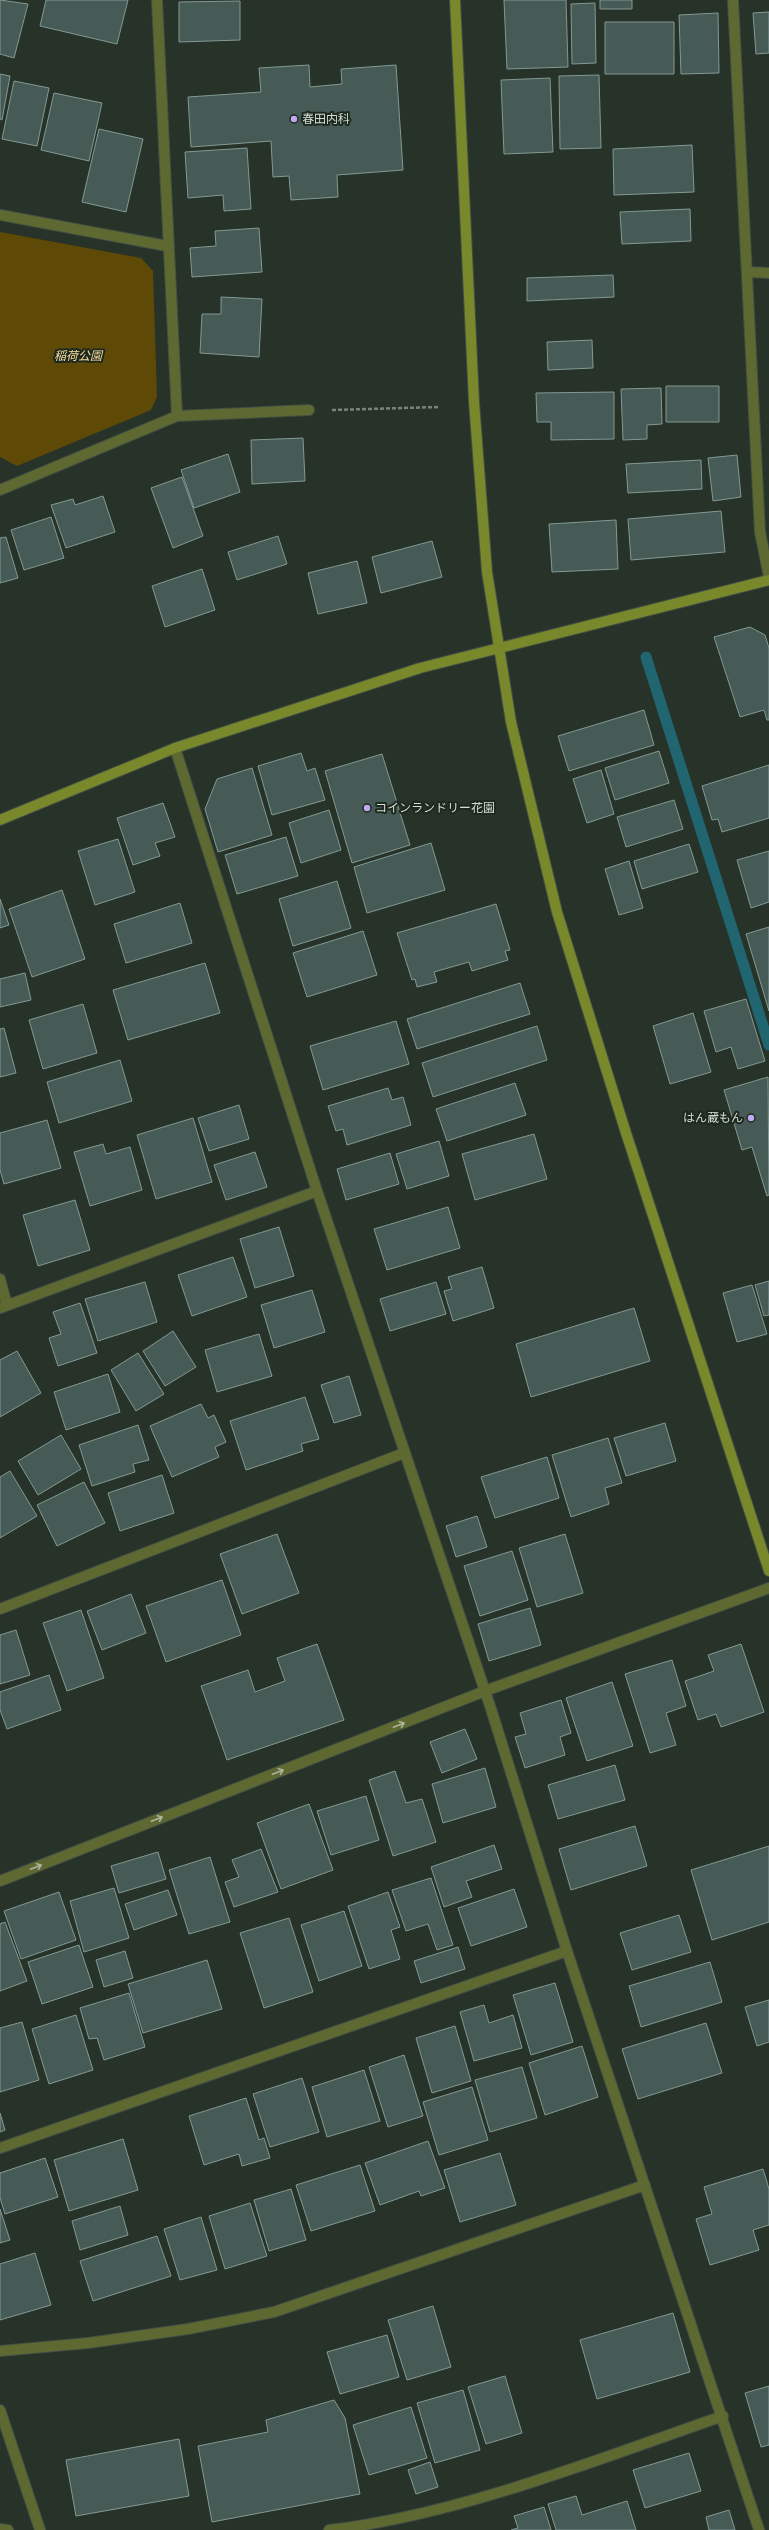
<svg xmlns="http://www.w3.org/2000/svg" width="769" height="2530" viewBox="0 0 769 2530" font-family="Spectral,'Noto Sans JP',serif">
<rect width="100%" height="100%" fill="#273328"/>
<!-- green -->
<path fill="#5e4907" d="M0,232L141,258L153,271L157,397L151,410L17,466L0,457Z"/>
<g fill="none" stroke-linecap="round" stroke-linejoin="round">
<!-- stream -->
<path stroke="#206570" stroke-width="11" d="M646,657L769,1045"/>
</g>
<!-- building -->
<path fill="#475b56" stroke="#839994" d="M0,0L28,4L14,58L0,54Z
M46,0H128L117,44L40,26Z
M504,0H566L568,67L507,69Z
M600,0H632V9H600Z
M240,1V40L179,42V2Z
M595,3L596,63L572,64L571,4Z
M769,12V53L756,54L753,13Z
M718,13L719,73L681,74L679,15Z
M605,22H674V74H605Z
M309,65L310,87L342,84L341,69L396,65L403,170L337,175L338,197L291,200L289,176L273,177L271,141L191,147L188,97L261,92L259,68Z
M0,74L10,76L2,120L0,119Z
M599,75L601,148L560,149L559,76Z
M550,78L553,152L504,154L501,80Z
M14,81L49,88L37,146L2,139Z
M54,93L102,103L89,161L41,150Z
M99,129L143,139L126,212L82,202Z
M692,145L694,192L614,195L613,149Z
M247,148L251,209L224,211L223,195L188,198L185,152Z
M690,209L691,241L622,244L620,212Z
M259,228L262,272L192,277L190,248L216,246L215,231Z
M613,275L614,297L527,301V278Z
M221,297L262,299L259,357L200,353L202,314H221Z
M592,340L593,368L548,370L547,342Z
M666,386H719V422H666Z
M661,388L662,424L647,425V439L623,440L621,389Z
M614,392V439L551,440V422H537L536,393Z
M303,438L305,481L252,484L251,440Z
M228,454L240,492L194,508L181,470Z
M737,455L741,497L713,501L708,458Z
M701,460L702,489L628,493L626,464Z
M182,477L203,536L173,548L151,488Z
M103,496L115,532L66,548L51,505L73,499L75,505Z
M721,511L725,552L631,560L628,519Z
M51,517L64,558L24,570L11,530Z
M616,520L618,569L552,572L549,524Z
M278,536L287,564L237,580L228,552Z
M6,537L18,578L0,583V538Z
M432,541L442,577L381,593L372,557Z
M357,561L367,603L318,614L308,573Z
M202,569L215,610L165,627L152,586Z
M750,627L765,635L769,648V720H767L764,710L740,717L714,637Z
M644,710L654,745L569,771L558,736Z
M659,751L669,783L615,800L605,768Z
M301,753L307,771L315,768L325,800L272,815L258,766Z
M382,754L410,845L352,863L325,771Z
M769,765V818L722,832L718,819L712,820L702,786Z
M252,768L272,835L218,852L205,809L217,779Z
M601,770L614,814L587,823L573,779Z
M674,800L683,829L626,847L617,817Z
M163,803L175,837L155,843L160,856L133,865L117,818Z
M329,810L341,850L301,863L289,823Z
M286,837L298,876L237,894L225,855Z
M118,839L135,892L95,905L78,851Z
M431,843L445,890L367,913L354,867Z
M689,844L698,872L642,889L634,861Z
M769,851V902L751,908L737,860Z
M629,861L643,908L619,915L605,869Z
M337,881L351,928L293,946L279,899Z
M62,890L85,959L32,977L9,909Z
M0,899L9,925L0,928Z
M180,903L192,943L126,963L114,924Z
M496,904L510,950L505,951L508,960L472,971L469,962L434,972L437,982L417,987L415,979L412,980L397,933Z
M769,927V1011L746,934Z
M363,931L377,975L307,997L293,953Z
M205,963L220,1013L128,1040L113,990Z
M25,973L31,1000L0,1007V979Z
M520,983L530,1014L417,1049L407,1019Z
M746,999L765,1061L738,1069L731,1047L716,1052L704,1011Z
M83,1004L97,1053L43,1069L29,1020Z
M693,1013L711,1072L670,1084L653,1026Z
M396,1021L409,1064L323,1090L310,1046Z
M537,1026L547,1060L433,1097L422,1063Z
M4,1028L16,1073L0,1077V1029Z
M120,1060L132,1101L59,1123L47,1082Z
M768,1077L769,1195L767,1196L752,1147L742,1150L724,1090Z
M515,1083L526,1115L447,1141L436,1109Z
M388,1088L392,1100L403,1097L411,1125L347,1145L343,1129L336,1131L328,1106Z
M239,1105L249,1139L209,1151L198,1118Z
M193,1118L212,1182L156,1199L137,1135Z
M47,1120L61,1168L4,1184L0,1170V1133Z
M534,1134L547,1179L475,1200L462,1154Z
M439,1141L449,1176L407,1189L396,1154Z
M103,1144L106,1154L130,1147L142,1190L90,1206L74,1152Z
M255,1152L267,1187L226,1200L214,1165Z
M390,1153L399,1184L346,1200L337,1169Z
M75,1200L90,1250L38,1266L23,1215Z
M448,1207L460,1248L387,1270L374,1229Z
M279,1227L294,1276L255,1288L240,1239Z
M233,1257L247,1297L192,1316L178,1275Z
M482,1267L494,1308L453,1321L444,1291L452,1289L448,1277Z
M769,1281V1315L764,1316L755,1285Z
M145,1282L157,1322L98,1341L85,1299Z
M436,1282L446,1314L390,1331L380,1299Z
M752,1285L767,1334L737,1342L723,1293Z
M312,1290L325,1332L274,1348L261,1305Z
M80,1303L97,1353L58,1366L49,1338L61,1334L53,1312Z
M634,1308L650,1361L531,1397L516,1344Z
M173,1331L196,1367L165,1386L143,1351Z
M259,1334L272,1376L217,1392L205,1350Z
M17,1351L41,1393L0,1417V1360Z
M138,1353L164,1394L136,1411L111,1370Z
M108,1374L120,1412L66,1430L54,1392Z
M349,1376L361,1415L334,1423L321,1385Z
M305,1397L319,1439L301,1444L303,1451L246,1470L230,1421Z
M201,1404L208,1418L214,1415L226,1442L215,1447L219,1457L172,1477L150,1426Z
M665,1423L676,1461L626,1476L614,1438Z
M138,1425L149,1460L133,1464L135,1472L92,1486L79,1445Z
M61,1435L81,1469L38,1495L18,1461Z
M608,1438L622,1483L605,1488L609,1504L571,1517L552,1455Z
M547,1457L559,1498L495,1518L481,1477Z
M10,1471L37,1516L0,1538V1477Z
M162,1475L174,1513L120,1531L108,1493Z
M84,1482L105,1523L57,1546L37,1505Z
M477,1516L487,1547L456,1557L446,1526Z
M277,1534L299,1593L242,1614L220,1554Z
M565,1534L583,1593L537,1607L519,1548Z
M512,1551L528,1600L480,1616L464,1566Z
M222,1580L241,1635L166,1662L146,1606Z
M131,1594L146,1633L102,1650L87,1611Z
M530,1608L541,1645L489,1661L478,1624Z
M81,1610L104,1678L67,1691L43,1623Z
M16,1630L30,1675L0,1684V1635Z
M317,1644L344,1720L227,1760L201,1686L248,1670L255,1692L285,1681L277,1658Z
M741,1644L764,1712L721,1727L716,1714L698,1720L685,1681L714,1671L708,1655Z
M672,1660L686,1706L666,1713L676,1745L650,1753L625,1674Z
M49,1675L61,1710L7,1729L0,1710V1692Z
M612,1682L633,1746L587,1761L566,1698Z
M561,1700L571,1733L560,1737L565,1755L525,1768L515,1737L526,1734L520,1713Z
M465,1729L477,1759L442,1773L430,1742Z
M615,1765L625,1800L558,1819L548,1785Z
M485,1768L496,1807L443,1823L432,1784Z
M395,1771L406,1803L422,1799L436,1842L393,1856L369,1780Z
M366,1796L379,1840L331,1855L317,1811Z
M309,1804L333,1870L281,1889L257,1823Z
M635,1826L647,1866L571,1890L559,1849Z
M494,1845L502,1869L466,1881L472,1897L444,1907L431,1867Z
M769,1846V1922L712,1940L691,1870Z
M261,1849L278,1892L234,1907L225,1882L239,1877L232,1860Z
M158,1852L166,1879L119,1893L111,1866Z
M210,1857L230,1922L189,1934L169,1870Z
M431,1878L453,1945L437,1950L428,1924L406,1931L392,1890Z
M114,1888L129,1938L84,1952L70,1901Z
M514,1889L527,1927L471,1946L458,1908Z
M168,1890L177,1915L134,1930L125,1904Z
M59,1892L76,1940L21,1959L4,1911Z
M388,1892L400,1927L391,1930L400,1959L369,1969L348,1906Z
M344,1911L362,1966L319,1981L301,1925Z
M679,1915L691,1952L632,1970L620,1933Z
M289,1918L313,1992L264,2008L240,1933Z
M5,1922L27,1981L0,1991V1924Z
M79,1945L93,1987L42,2004L28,1962Z
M458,1947L465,1969L421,1983L414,1961Z
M125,1951L133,1978L104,1987L96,1960Z
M207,1960L222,2009L143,2033L128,1984Z
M710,1962L722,2002L641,2027L629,1986Z
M555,1983L573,2042L531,2055L513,1995Z
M129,1993L145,2047L104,2060L97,2038L89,2039L80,2008Z
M769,2000V2042L757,2046L745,2007Z
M484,2005L489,2023L513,2015L522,2048L474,2061L460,2012Z
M76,2015L93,2070L49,2084L32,2029Z
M22,2022L39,2080L0,2092V2028Z
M706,2023L722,2073L638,2099L622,2049Z
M455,2026L471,2081L432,2093L416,2038Z
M582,2046L598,2097L545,2115L529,2063Z
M404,2055L423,2116L388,2127L369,2067Z
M522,2067L537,2118L490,2132L475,2080Z
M364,2070L380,2121L327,2137L312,2087Z
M302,2078L319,2132L270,2147L253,2094Z
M472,2087L488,2140L439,2155L423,2102Z
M246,2098L259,2140L264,2138L270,2158L242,2166L239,2154L204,2165L189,2116Z
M0,2113L5,2130L0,2132Z
M123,2139L138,2190L69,2211L54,2160Z
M428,2141L445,2188L421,2196L419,2191L380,2205L365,2163Z
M500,2153L516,2205L460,2222L444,2170Z
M45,2158L58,2197L5,2214L0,2198V2173Z
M360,2165L375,2211L311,2231L296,2185Z
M763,2169L769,2189V2225L753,2230L759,2250L710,2265L696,2219L712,2214L704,2187Z
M291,2189L306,2240L269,2251L254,2200Z
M250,2203L267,2256L225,2269L209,2216Z
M120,2206L128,2235L80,2250L72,2221Z
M0,2209L10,2240L0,2243Z
M201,2217L217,2270L180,2280L164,2229Z
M157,2236L171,2276L93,2301L80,2261Z
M35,2253L51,2305L0,2320V2264Z
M433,2306L451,2367L407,2380L388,2320Z
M673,2313L690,2372L597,2399L580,2340Z
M387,2335L399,2377L340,2394L327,2352Z
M505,2376L522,2433L486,2444L468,2387Z
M769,2386V2445L761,2447L745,2393Z
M463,2390L480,2450L435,2463L417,2403Z
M334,2400L345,2418L360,2494L212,2522L198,2446L268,2432L266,2420Z
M411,2407L427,2458L369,2475L353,2425Z
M179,2439L189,2496L76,2516L66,2460Z
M689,2453L701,2491L645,2508L633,2470Z
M430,2462L438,2487L416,2494L408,2470Z
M576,2496L582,2515L627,2501L636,2530H556L548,2504Z
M544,2507L551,2530H511L518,2528L514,2516Z
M729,2510L735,2530H709L706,2517Z"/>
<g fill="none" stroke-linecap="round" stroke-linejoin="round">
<defs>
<path id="street" d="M157,0L177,416
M733,0L760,532L769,577
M0,215L167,246
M748,272L769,273
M0,490L177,416L309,410
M175,748L317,1191L491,1709L567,1951L759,2530
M0,1279L7,1305
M0,1308L317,1191
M0,1609L404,1453
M0,1881L485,1691L769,1588
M0,2148L567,1951
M0,2351L88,2343L188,2329L274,2312L645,2185
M0,2410L40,2530
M0,2529L8,2530
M329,2530C459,2515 598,2459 723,2416"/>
<path id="secondary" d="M455,0L474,402L487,572L511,722L557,912L626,1133L769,1571
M0,820L175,748L420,668L769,580"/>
</defs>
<!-- street casing -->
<use href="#street" stroke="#434e44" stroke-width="12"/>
<!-- secondary casing -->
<use href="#secondary" stroke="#434e44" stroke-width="12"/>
<!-- path -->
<path stroke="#79837a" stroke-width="2.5" stroke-dasharray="4 2" stroke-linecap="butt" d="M332,410L439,407"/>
<!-- street -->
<use href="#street" stroke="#5e6932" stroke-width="10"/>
<!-- secondary -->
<use href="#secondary" stroke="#79882a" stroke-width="10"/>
</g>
<!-- one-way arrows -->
<defs><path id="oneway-shaft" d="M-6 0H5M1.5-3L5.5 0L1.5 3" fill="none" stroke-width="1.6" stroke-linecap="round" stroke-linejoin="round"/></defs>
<g stroke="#abb49c">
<use href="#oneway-shaft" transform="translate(399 1725) rotate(-21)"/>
<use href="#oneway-shaft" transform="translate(278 1772) rotate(-21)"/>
<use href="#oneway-shaft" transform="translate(157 1819) rotate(-21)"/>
<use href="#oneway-shaft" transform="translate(36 1867) rotate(-21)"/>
</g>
<!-- markers -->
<g fill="#c2a8f2" stroke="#1d291f" stroke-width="1.5">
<circle cx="294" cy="119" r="4"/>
<circle cx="367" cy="808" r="4"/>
<circle cx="751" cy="1118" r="4"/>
</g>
<g text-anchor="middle" stroke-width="4" stroke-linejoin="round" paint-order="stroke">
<!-- poi labels -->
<g font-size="12" fill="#d4dcd5" stroke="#1d291f" text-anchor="start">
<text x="302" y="123">春田内科</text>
<text x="375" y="812">コインランドリー花園</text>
<text x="743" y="1122" text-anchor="end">はん蔵もん</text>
</g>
<!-- park labels -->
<g font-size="12" font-style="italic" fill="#f8dd9d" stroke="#1d291f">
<text x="78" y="360">稲荷公園</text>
</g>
</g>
</svg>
